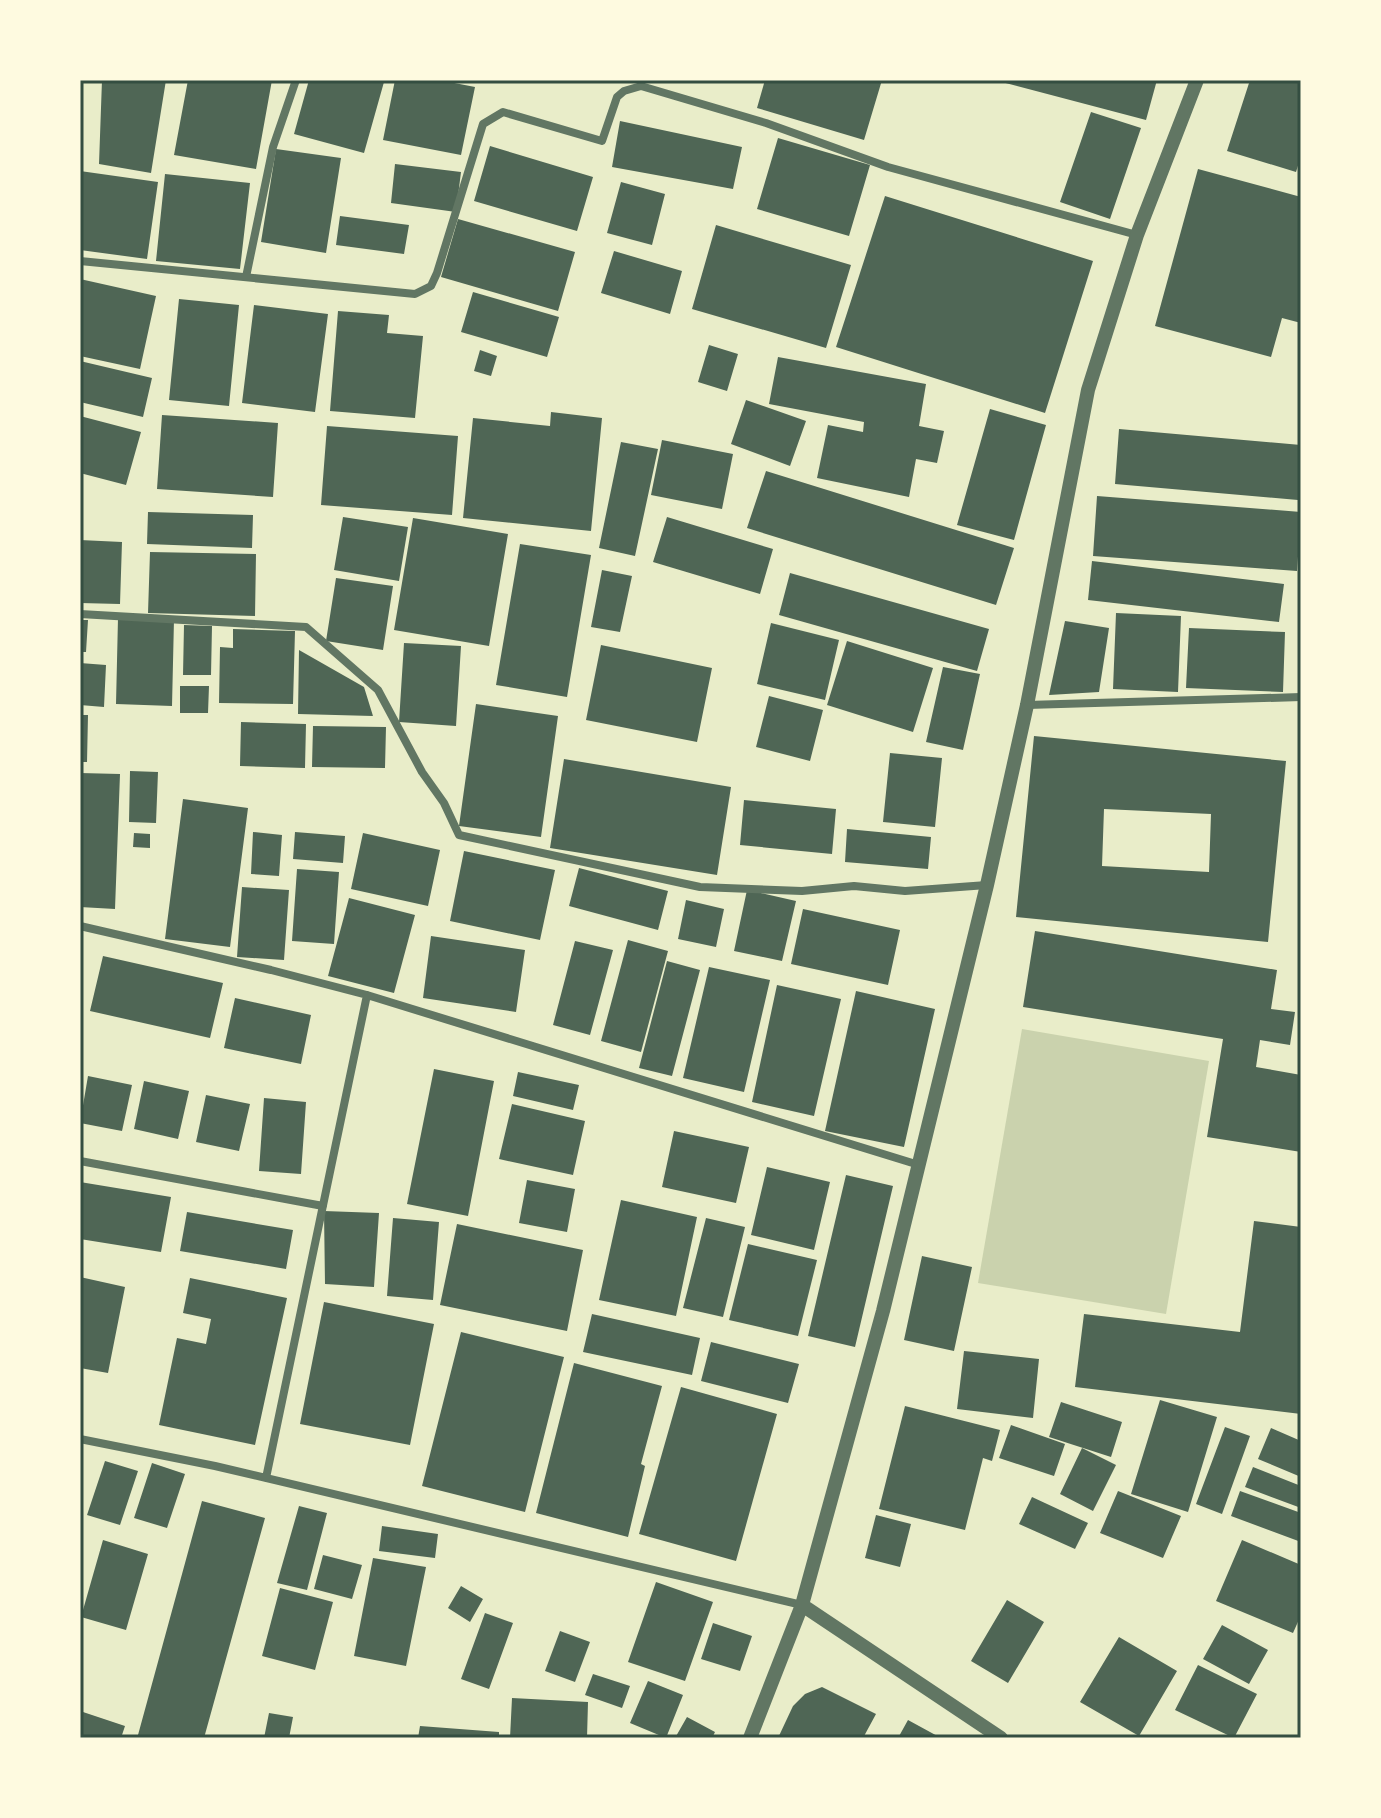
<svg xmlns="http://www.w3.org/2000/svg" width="1381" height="1818" viewBox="0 0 1381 1818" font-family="Montserrat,sans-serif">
<rect width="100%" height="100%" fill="#e9edc9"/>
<!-- green -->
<path fill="#cad2ad" d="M1022,1029L1209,1061L1166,1314L978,1283Z"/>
<!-- building -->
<path fill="#4f6655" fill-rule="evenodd" d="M102,80H166L151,173L99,164Z
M188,80H272L256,169L174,155Z
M309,80H375L384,82L364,153L294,134Z
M395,80H439L475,87L461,155L383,140Z
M765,80H882L864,140L757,108Z
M994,80H1157L1146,120Z
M1250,80H1301V156L1296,172L1227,151Z
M1091,112L1141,128L1110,219L1060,202Z
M620,121L742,147L733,189L612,167Z
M778,138L870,165L849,236L757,209Z
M490,146L593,177L577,231L474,201Z
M276,149L341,158L326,253L261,242Z
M395,164L461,172L456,212L391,203Z
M1198,169L1301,197V323L1282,318L1271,357L1155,326Z
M80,171L158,182L147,259L80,250Z
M165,174L250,183L240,269L156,261Z
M621,182L665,194L652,245L607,233Z
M885,196L1093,261L1045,413L836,347Z
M340,216L409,225L404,254L336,245Z
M458,219L575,252L558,311L441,277Z
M716,225L851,265L826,348L692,309Z
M614,251L682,271L670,314L601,293Z
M80,279L156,296L140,369L80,356Z
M473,292L559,317L547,357L461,332Z
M179,299L239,305L229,406L169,400Z
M254,305L328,314L315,412L242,403Z
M338,311L389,315L387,333L423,336L415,418L330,411Z
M709,345L738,354L727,391L698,382Z
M480,350L497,356L491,376L474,371Z
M778,357L926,384L919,426L944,431L937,463L916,459L909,497L817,478L828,425L863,432L864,422L769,404Z
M80,361L152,378L143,417L80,402Z
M746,400L806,421L790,466L731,444Z
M990,409L1046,425L1014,540L957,525Z
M551,412L602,418L591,531L463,518L473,418L550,426Z
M162,415L278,423L273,497L157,489Z
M80,416L141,432L126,485L80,473Z
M327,426L458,436L452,515L321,505Z
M1119,429L1301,445L1298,500L1115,484Z
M662,440L733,454L722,509L651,495Z
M621,442L658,449L635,556L599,548Z
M766,471L1014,548L996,605L747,528Z
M1097,496L1301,512L1297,571L1093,556Z
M148,512L253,515L252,548L147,544Z
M343,517L408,527L399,581L334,570Z
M667,517L773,549L760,594L653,562Z
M413,518L508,534L489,646L394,630Z
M80,540L122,542L120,604L80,603Z
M520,544L591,555L567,697L496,685Z
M150,552L256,554L255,616L148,613Z
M1092,561L1284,584L1279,622L1088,600Z
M602,570L632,576L620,632L591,627Z
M790,573L989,629L977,671L779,615Z
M336,578L393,586L383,650L326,641Z
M1116,613L1181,616L1178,692L1113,689Z
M118,618L174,619L172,706L116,704Z
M80,620H88L86,652H80Z
M1065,621L1109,628L1099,692L1049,695Z
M771,623L839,640L825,700L757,684Z
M184,625L212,626L211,675H183Z
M1189,628L1285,632L1283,692L1186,688Z
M233,629L295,631L293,704L219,703L220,647L233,648Z
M847,641L933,668L913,732L827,705Z
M404,643L461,646L456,726L399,722Z
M601,645L712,668L697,742L586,720Z
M299,650L364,687L373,716L298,714Z
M80,663L106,665L104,707L80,705Z
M943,667L980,674L963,750L926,742Z
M180,686H209L208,713H180Z
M769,696L823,710L810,761L756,747Z
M476,704L558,716L541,837L459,826Z
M80,715H88L87,762H80Z
M241,722L306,724L305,768L240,766Z
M313,726L386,727L385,768L312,767Z
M1034,736L1286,761L1268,942L1016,917ZM1104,809L1211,814L1209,872L1102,866Z
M890,753L942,758L935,827L883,822Z
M564,759L731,787L717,875L550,848Z
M130,771L158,772L156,823L129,822Z
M80,773L120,774L115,909L80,907Z
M183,799L248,808L230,947L165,939Z
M744,800L836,809L832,854L740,845Z
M847,829L931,837L928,869L845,862Z
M253,832L282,835L279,876L251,874Z
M295,832L345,836L343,863L293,859Z
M134,833L150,834V848L133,847Z
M363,833L440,850L428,906L351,889Z
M464,851L555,870L540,940L450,921Z
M579,868L668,891L658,930L569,906Z
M297,869L339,872L334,944L292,941Z
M242,887L289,890L284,960L237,957Z
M747,890L796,901L782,961L734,951Z
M349,898L415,915L394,993L328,976Z
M686,900L724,909L716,947L678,939Z
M803,909L900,930L888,985L791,964Z
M1035,931L1277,970L1271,1009L1295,1012L1290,1045L1260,1040L1256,1067L1301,1075V1152L1207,1137L1223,1039L1023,1007Z
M431,936L525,950L516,1012L423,998Z
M628,940L668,951L641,1052L601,1041Z
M575,941L613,950L590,1035L553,1025Z
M103,956L223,983L210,1038L90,1011Z
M667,961L700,970L672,1076L639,1068Z
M709,967L770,980L744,1092L683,1078Z
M777,985L841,999L814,1116L752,1102Z
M856,991L935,1009L904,1147L825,1131Z
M235,998L311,1015L301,1064L224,1048Z
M434,1069L494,1081L468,1216L407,1204Z
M518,1072L579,1085L573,1110L513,1096Z
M88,1076L132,1085L122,1131L80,1123Z
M144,1081L189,1091L178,1139L134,1129Z
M206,1095L250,1104L239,1151L196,1142Z
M264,1098L306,1102L301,1174L259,1171Z
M512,1104L585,1121L573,1175L499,1159Z
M674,1131L749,1147L736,1203L662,1187Z
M767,1167L830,1182L814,1250L751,1235Z
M846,1175L893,1186L855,1347L808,1336Z
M527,1180L575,1189L567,1232L519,1223Z
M80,1182L171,1197L161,1252L80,1239Z
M621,1200L697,1217L676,1316L599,1300Z
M324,1211L379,1213L374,1287L325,1284Z
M187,1212L293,1230L286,1269L180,1251Z
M393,1218L439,1222L433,1300L387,1296Z
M706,1218L745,1227L723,1317L683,1308Z
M1254,1221L1301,1227V1414L1075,1387L1084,1314L1240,1332Z
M457,1224L583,1250L567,1331L440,1305Z
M748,1244L817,1260L798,1336L729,1320Z
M922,1256L972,1267L954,1351L904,1340Z
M80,1277L125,1287L108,1373L80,1368Z
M190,1278L287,1298L255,1445L159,1425L177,1338L206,1344L211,1319L183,1313Z
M324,1302L434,1324L410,1445L300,1424Z
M592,1314L700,1338L692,1375L583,1352Z
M461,1332L564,1357L525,1512L422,1486Z
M711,1342L799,1364L788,1403L701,1381Z
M964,1351L1039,1359L1033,1418L957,1409Z
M574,1363L662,1386L641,1464L645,1466L628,1537L536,1513Z
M681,1387L777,1414L736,1561L639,1534Z
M1160,1400L1217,1417L1188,1512L1131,1494Z
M1061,1402L1122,1422L1111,1457L1049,1437Z
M905,1406L1000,1430L992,1461L983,1458L965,1530L879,1509Z
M1011,1425L1065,1444L1054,1476L999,1458Z
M1225,1427L1250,1436L1222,1514L1196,1504Z
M1271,1428L1301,1441V1477L1258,1459Z
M1082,1448L1116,1465L1093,1511L1060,1494Z
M105,1461L138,1471L120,1525L87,1515Z
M152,1463L185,1474L167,1528L134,1518Z
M1253,1467L1301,1486V1508L1245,1487Z
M1118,1491L1181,1516L1163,1558L1100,1533Z
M1240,1491L1301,1513V1542L1231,1516Z
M1032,1497L1088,1523L1075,1549L1019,1524Z
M202,1501L265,1518L204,1738H147L138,1735Z
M299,1506L327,1513L307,1590L277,1583Z
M876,1515L911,1524L900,1567L865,1558Z
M382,1526L438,1534L435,1558L379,1551Z
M103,1540L148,1554L126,1630L81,1617Z
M1242,1540L1301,1565V1615L1293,1633L1216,1601Z
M323,1555L362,1565L352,1599L314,1589Z
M373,1558L426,1567L406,1666L354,1656Z
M656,1582L713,1602L685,1681L628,1662Z
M461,1586L483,1599L470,1622L448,1608Z
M280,1588L333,1602L315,1670L262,1656Z
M1007,1600L1044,1622L1008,1683L971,1661Z
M485,1613L513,1623L489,1689L461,1679Z
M713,1623L752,1636L740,1671L701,1659Z
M1222,1625L1268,1650L1249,1684L1203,1659Z
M560,1631L590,1642L575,1682L545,1671Z
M1119,1637L1177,1671L1139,1736L1080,1702Z
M1198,1665L1257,1694L1234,1738L1175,1710Z
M593,1674L630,1686L622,1708L585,1695Z
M648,1681L683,1695L666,1738L630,1723Z
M822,1687L876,1714L863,1738H778L793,1706L805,1694Z
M512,1698L588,1702L587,1738H510Z
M80,1711L125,1726L121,1738H80Z
M269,1713L293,1717L289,1738H264Z
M687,1717L715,1732L712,1738H675Z
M908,1720L941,1738H898Z
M420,1726L499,1732V1738H418Z"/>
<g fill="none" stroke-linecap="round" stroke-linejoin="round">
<!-- minor -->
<path stroke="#617663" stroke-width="8" d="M80,261L415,294L431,286L437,273L483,124L503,112L602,141L617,97L624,91L641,86L766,123L888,167L1137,235
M246,277L273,147L296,80
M80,614L306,627L378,690L422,772L444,803L459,835L700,887L802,891L854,886L905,891L987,885
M1027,705L1301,697
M80,926L271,970L367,995L919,1165
M80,1161L323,1206
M80,1439L215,1466L802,1605
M266,1478L367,995"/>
<!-- tertiary -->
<path stroke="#617663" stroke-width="14" d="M802,1605L1001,1738
M750,1738L802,1605L883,1311L987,885L1027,705L1088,390L1137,235L1197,80"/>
</g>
<!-- border -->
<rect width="1381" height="1818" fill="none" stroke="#fefae0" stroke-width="164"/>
<rect x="82" y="82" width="1217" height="1654" fill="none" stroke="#344e41" stroke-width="3"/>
</svg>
